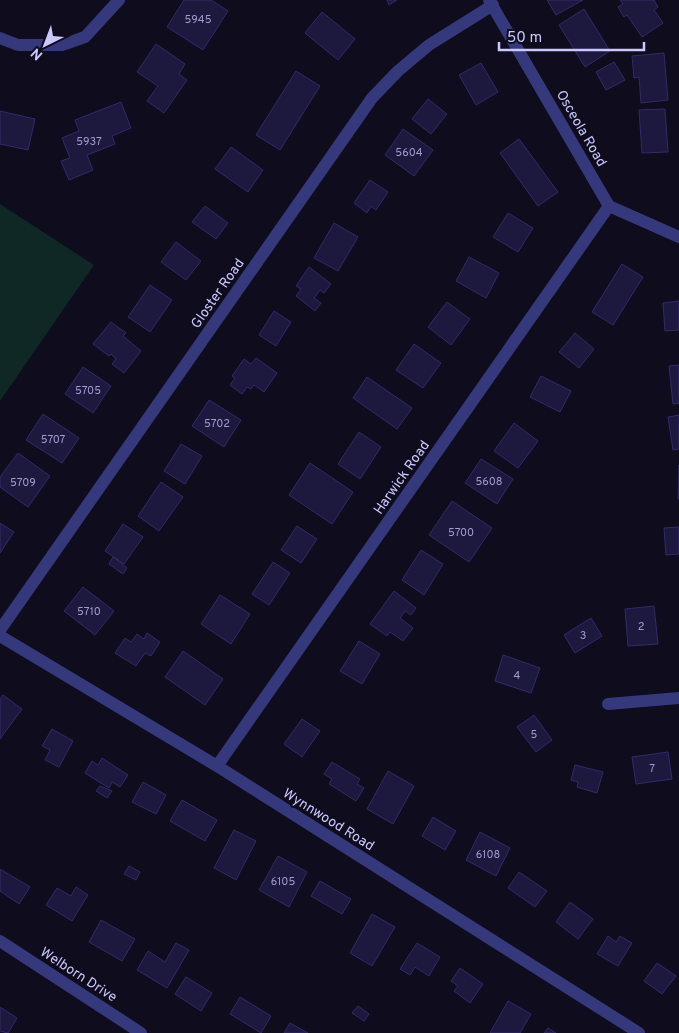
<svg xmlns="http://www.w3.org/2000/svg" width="679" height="1033" viewBox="0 0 679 1033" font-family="Overpass,sans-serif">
<rect width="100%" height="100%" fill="#0e0c1d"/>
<!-- green -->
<path fill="#0f2725" d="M0,204L94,265L0,401Z"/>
<!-- building -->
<path fill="#1d183e" stroke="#332a6a" d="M184,0H211L228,11L203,50L167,27Z
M387,0H397L389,5Z
M547,0H583L556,15Z
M620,0H654L658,7L654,10L663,23L642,37L627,15L624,17L618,7L623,4Z
M584,9L610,51L585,67L559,25Z
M322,12L355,39L338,60L305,33Z
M156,44L185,64L179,74L187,80L164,113L147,101L158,86L137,72Z
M664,53L668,100L641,103L639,77L634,78L632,56Z
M614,62L625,80L606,90L596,72Z
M481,63L498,92L476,105L459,75Z
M296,71L320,86L280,150L256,135Z
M428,99L447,114L431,134L412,119Z
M121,102L131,128L112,136L115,144L87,155L93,170L69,180L61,161L70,158L62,138L79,131L75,120Z
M665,109L668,152L642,153L639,110Z
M0,111L35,119L28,150L0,144Z
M403,129L433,150L414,176L385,155Z
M519,139L558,192L538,206L500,153Z
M231,147L263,170L248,192L215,169Z
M370,180L388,192L376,210L371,206L367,213L354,203Z
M205,206L228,223L216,239L192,222Z
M508,213L533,228L518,252L493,237Z
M334,223L358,237L338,271L314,258Z
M176,242L201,261L186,280L161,262Z
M469,257L499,273L486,298L456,281Z
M622,264L643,277L613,325L592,312Z
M309,267L331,284L324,293L320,290L314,298L321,303L315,311L296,296L301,289L296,286Z
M150,285L172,300L150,332L128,317Z
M679,301V330L665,331L663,303Z
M447,302L470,319L451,345L428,327Z
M274,311L291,322L276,346L259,335Z
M111,322L126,333L123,336L141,351L124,373L112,364L116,359L111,354L109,356L93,344Z
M575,333L594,349L579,368L559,352Z
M414,344L441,363L423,388L396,370Z
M256,358L277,373L264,392L254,385L251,389L247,387L242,394L230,385L235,378L232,376L244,359L251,364Z
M679,365V403L673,404L669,366Z
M83,367L111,386L93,413L65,394Z
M541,376L571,391L560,412L530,397Z
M367,377L412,408L397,429L353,398Z
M209,400L241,420L224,447L192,426Z
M43,414L79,438L62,463L26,440Z
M679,415V449L673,450L668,417Z
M514,423L538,441L518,468L494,451Z
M359,432L381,447L360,479L338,464Z
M181,444L202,456L185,484L164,471Z
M18,453L50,476L28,507L0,487V477Z
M481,459L513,479L497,504L465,483Z
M310,463L353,492L332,524L289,495Z
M679,465V499H678Z
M161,482L183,497L159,531L138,516Z
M452,501L492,528L469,562L429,535Z
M0,523L14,532L0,553Z
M123,524L143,537L124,564L105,551Z
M297,526L317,539L301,563L281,550Z
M679,527V554L666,555L664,528Z
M421,550L443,564L424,595L402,580Z
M113,557L127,568L123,574L109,564Z
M273,562L290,573L269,605L252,594Z
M83,587L114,611L95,635L64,611Z
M394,591L416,608L411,615L405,611L400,618L413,628L403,641L390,632L387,636L370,624Z
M220,595L250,614L231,644L201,624Z
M654,606L658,644L628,646L625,609Z
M591,618L602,636L575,653L564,635Z
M147,633L160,642L151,656L145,653L136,666L115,653L125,638L131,642L137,634L144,639Z
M359,641L380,654L362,684L340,671Z
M183,651L223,679L205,705L165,677Z
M503,655L540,668L531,693L495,681Z
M3,695L22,709L0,739V699Z
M534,715L552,740L536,752L517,727Z
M302,719L320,731L302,757L284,744Z
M52,729L73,741L59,767L45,760L50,750L42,746Z
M668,752L672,779L636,784L632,757Z
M102,758L128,775L120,787L112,782L109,788L85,773L92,761L98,765Z
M332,762L360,779L357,784L364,788L356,801L329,784L332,779L324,774Z
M575,765L603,772L597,793L577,787L578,782L571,780Z
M388,771L414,786L393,824L367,809Z
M143,782L166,795L156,814L132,802Z
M100,786L112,791L107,798L96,791Z
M182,800L217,820L205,841L170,821Z
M433,817L456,831L445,850L422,836Z
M234,830L256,841L236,880L214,868Z
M480,832L510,848L496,876L466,860Z
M278,856L307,872L289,907L259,890Z
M129,866L140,872L136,880L124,874Z
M0,869L30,887L19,904L0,891Z
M519,872L547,891L535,907L508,888Z
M320,881L351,899L342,914L311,896Z
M76,887L88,895L72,921L46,905L57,888L71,896Z
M570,902L593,919L578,939L556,922Z
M372,914L395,927L372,966L350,953Z
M101,920L135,939L122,961L89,942Z
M608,936L616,942L620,936L632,943L618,966L597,954Z
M176,943L189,950L167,988L137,970L148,951L165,962Z
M417,943L440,957L429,976L415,967L410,975L400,969Z
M657,963L676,976L662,994L644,981Z
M460,968L483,984L470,1003L454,991L458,986L451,981Z
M186,977L212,993L201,1011L175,994Z
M240,997L271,1016L261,1033L230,1014Z
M508,1001L531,1014L520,1033H490Z
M358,1006L369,1014L364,1021L352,1013Z
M0,1007L17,1018L8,1033L0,1031Z
M290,1023L308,1033H284Z
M548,1028L556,1033H544Z"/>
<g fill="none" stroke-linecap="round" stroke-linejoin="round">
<!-- minor -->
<path stroke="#36387c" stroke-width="12" d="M489,0L609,206L679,237
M0,38L18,45H62L85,37L119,0
M0,630L372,98L398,71L429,45L493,5
M0,636L217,766L639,1033
M608,704L679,698
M217,766L609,206
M0,941L141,1033"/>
</g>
<g text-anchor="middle" stroke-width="4.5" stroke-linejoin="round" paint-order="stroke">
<!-- number labels -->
<g font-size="11" fill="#a09ccf">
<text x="198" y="23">5945</text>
<text x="89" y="145">5937</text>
<text x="409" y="156">5604</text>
<text x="88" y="394">5705</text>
<text x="217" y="427">5702</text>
<text x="53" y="443">5707</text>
<text x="489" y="485">5608</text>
<text x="23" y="486">5709</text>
<text x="461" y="536">5700</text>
<text x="89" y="615">5710</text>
<text x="641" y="630">2</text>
<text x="583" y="639">3</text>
<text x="517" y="679">4</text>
<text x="534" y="738">5</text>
<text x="652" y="772">7</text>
<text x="488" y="858">6108</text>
<text x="283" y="885">6105</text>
</g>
<!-- street labels -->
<g font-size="14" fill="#cbc8ff" stroke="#0e0c1d">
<text transform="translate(582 128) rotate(60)" y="5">Osceola Road</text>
<text transform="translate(217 293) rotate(-55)" y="5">Gloster Road</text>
<text transform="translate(401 477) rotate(-55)" y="5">Harwick Road</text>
<text transform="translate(329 819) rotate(32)" y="5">Wynnwood Road</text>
<text transform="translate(79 974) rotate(33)" y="5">Welborn Drive</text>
</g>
</g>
<!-- north arrow -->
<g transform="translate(45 45) rotate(222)" stroke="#0e0c1d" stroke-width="4" paint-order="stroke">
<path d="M0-4L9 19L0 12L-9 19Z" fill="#cbc8ff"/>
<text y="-8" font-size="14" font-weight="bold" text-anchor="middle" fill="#cbc8ff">N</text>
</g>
<!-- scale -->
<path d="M499 42v8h145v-8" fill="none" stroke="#cbc8ff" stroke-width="2.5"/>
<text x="507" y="42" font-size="15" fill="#cbc8ff" stroke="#0e0c1d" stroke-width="4" paint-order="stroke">50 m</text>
</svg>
